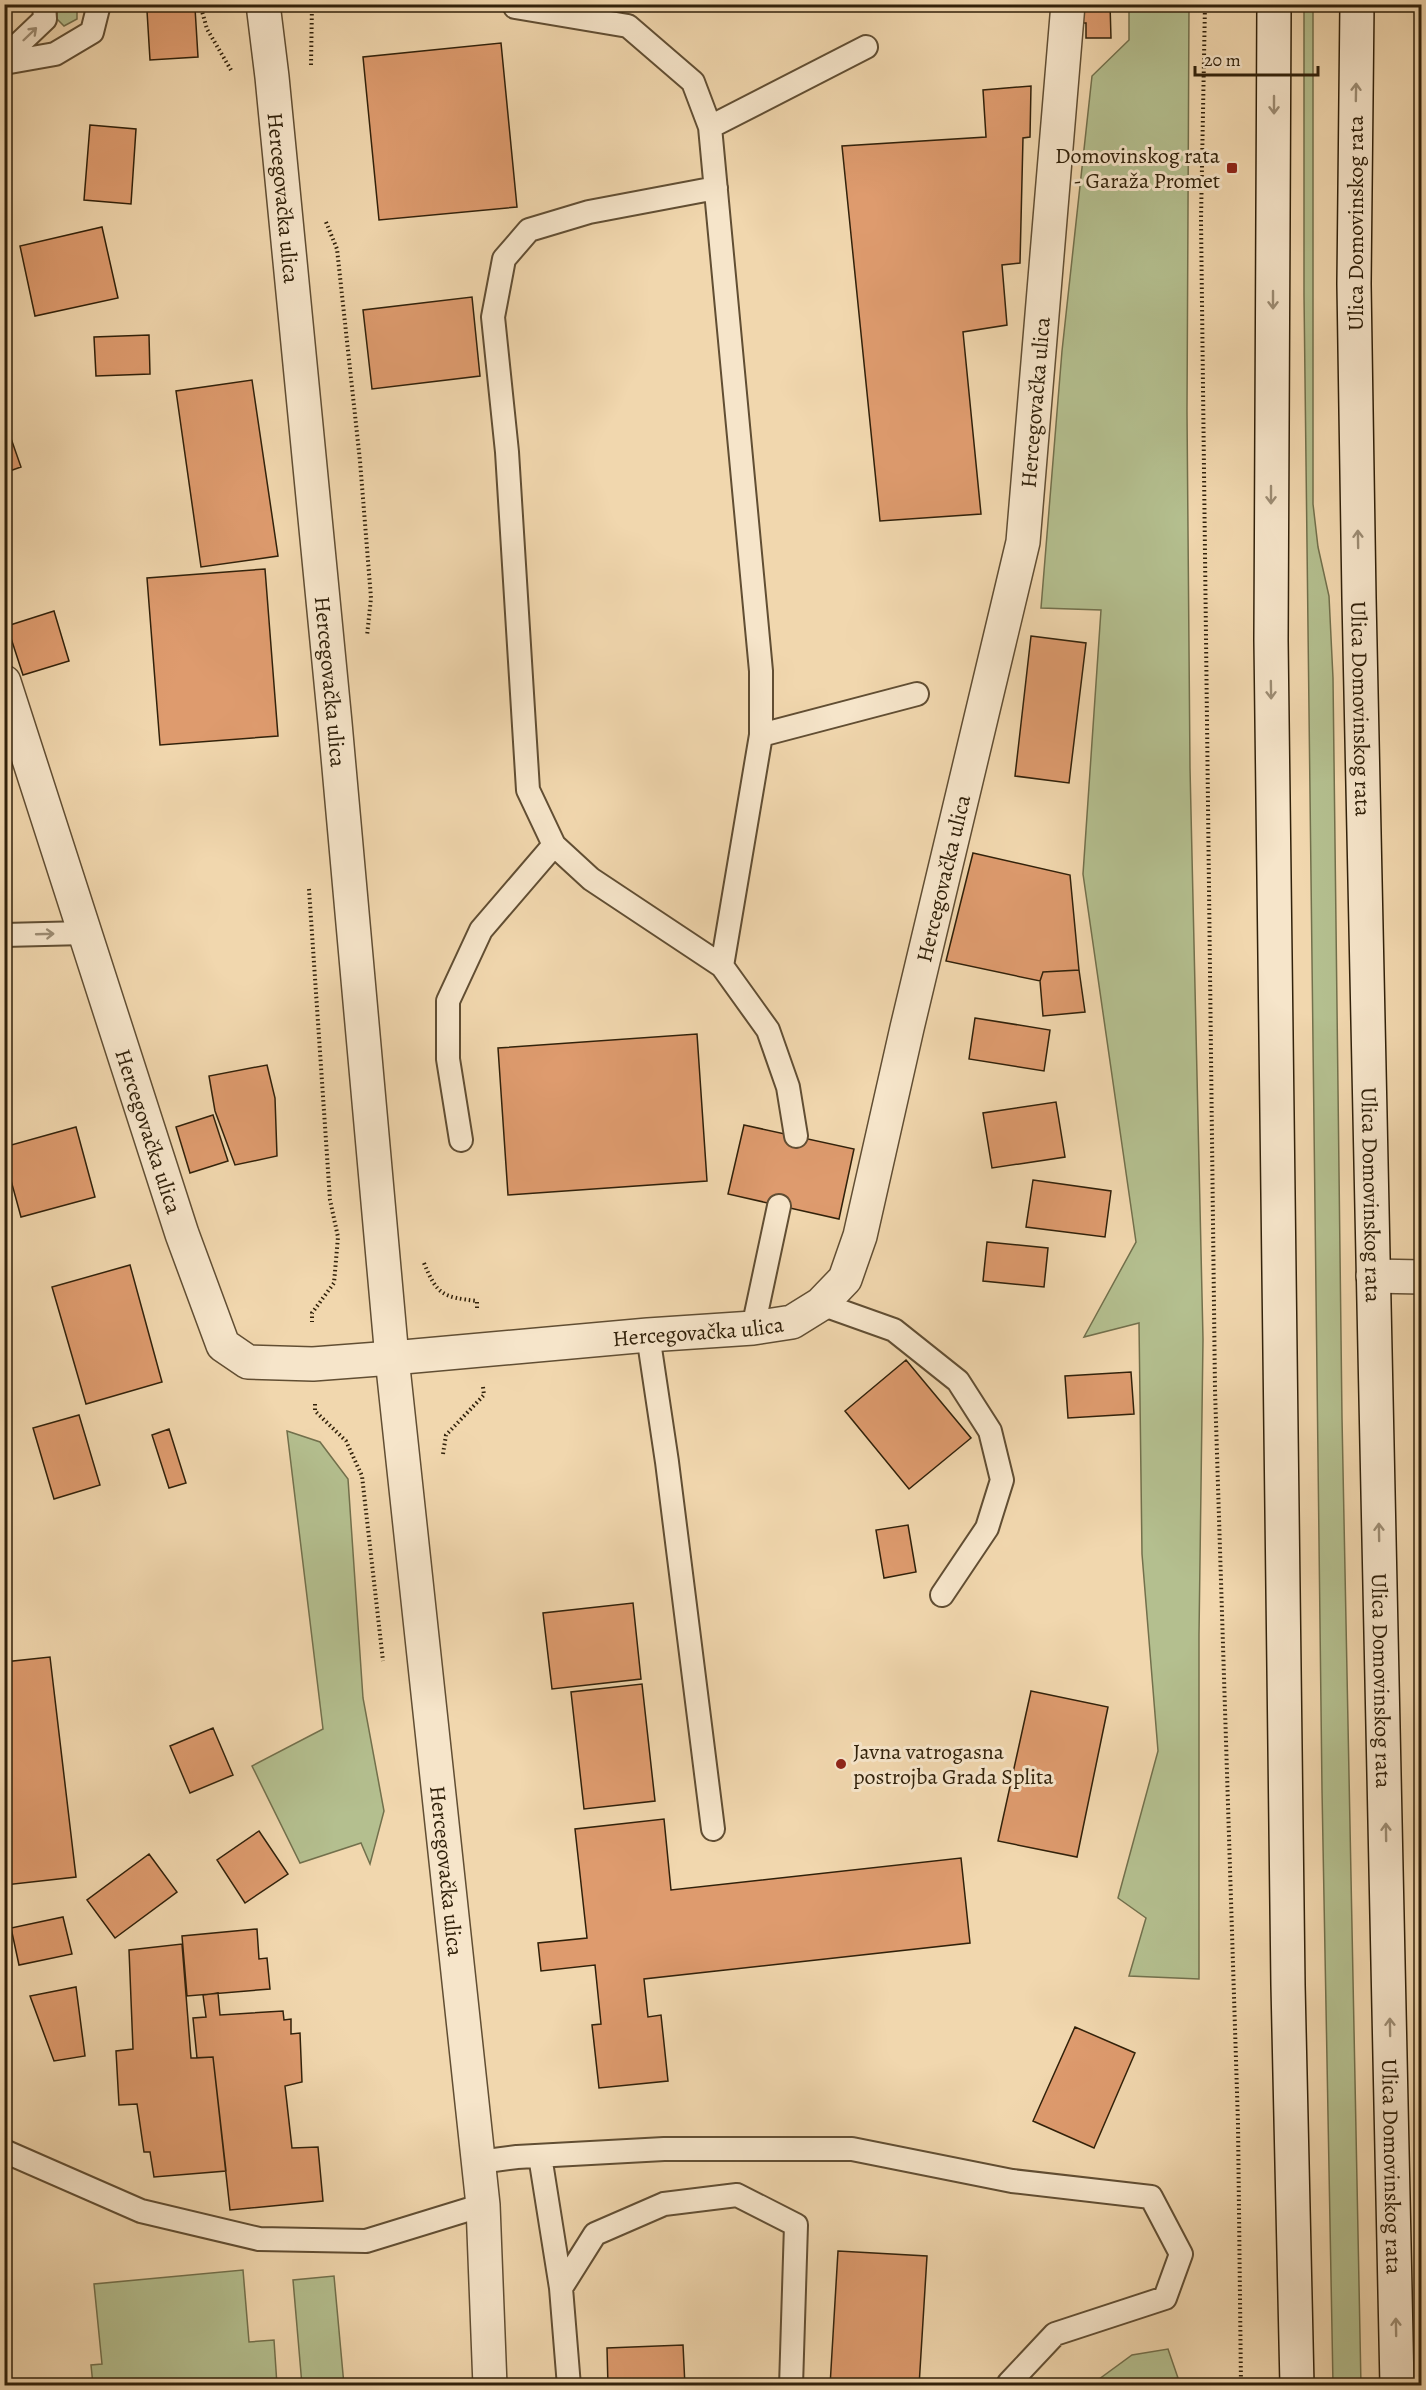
<svg xmlns="http://www.w3.org/2000/svg" width="1426" height="2390" viewBox="0 0 1426 2390" font-family="Alegreya,serif">
<rect width="100%" height="100%" fill="#f1d7ae"/>
<filter id="stains"><feTurbulence type="fractalNoise" baseFrequency=".00333" numOctaves="4"/><feColorMatrix values="0 0 0 0 .2 0 0 0 0 .09 0 0 0 0 .02 0 0 0 .5 -.17"/></filter>
<radialGradient id="worn" r=".72"><stop offset=".6" stop-color="#630" stop-opacity="0"/><stop offset="1" stop-color="#630" stop-opacity=".3"/></radialGradient>
<!-- green -->
<path fill="#b4bf8f" stroke="#72704c" stroke-width="1.5" d="M57,5H77V19L64,26L57,19Z
M1129,5H1189L1187,412L1190,768L1203,1339L1199,1635V1979L1129,1976L1146,1918L1118,1898L1158,1751L1142,1554L1139,1323L1084,1337L1136,1242L1083,874L1101,610L1041,608L1062,351L1092,76L1129,40Z
M1304,5H1313V504L1318,547L1329,596L1333,678L1342,1418L1361,2386L1333,2385L1322,1790L1304,295Z
M287,1431L320,1442L348,1479L363,1698L384,1811L370,1864L361,1843L300,1863L252,1766L323,1729Z
M243,2270L249,2342L274,2340L277,2385H93L91,2365L102,2364L94,2284Z
M334,2276L344,2385H302L293,2280Z
M1168,2349L1178,2378L1149,2385H1091L1132,2355Z"/>
<!-- building -->
<path fill="#de9b6e" stroke="#31210a" stroke-width="1.5" d="M1079,4H1110L1111,38H1086V23H1079Z
M195,8L198,57L150,60L147,11Z
M501,43L517,207L379,220L363,57Z
M1031,86L1030,137L1023,138L1020,263L1002,265L1007,325L963,332L981,514L880,521L842,146L986,137L983,90Z
M90,125L136,129L131,204L84,200Z
M102,227L118,298L35,316L20,246Z
M472,297L480,376L372,389L363,310Z
M149,335L150,374L96,376L94,337Z
M252,380L278,556L201,567L176,391Z
M7,427L21,467L4,473V428Z
M265,569L278,736L160,745L147,578Z
M54,611L69,661L23,675L7,626Z
M1031,636L1086,643L1069,783L1015,776Z
M973,853L1070,875L1079,970L1043,972L1040,981L946,961Z
M1079,970L1085,1012L1043,1016L1040,981L1043,972Z
M975,1018L1050,1030L1044,1071L969,1059Z
M697,1034L707,1181L508,1195L498,1048Z
M267,1065L275,1098L277,1156L235,1165L215,1111L209,1076Z
M1056,1102L1065,1157L992,1168L983,1113Z
M213,1115L228,1161L190,1173L176,1127Z
M744,1125L854,1149L839,1219L728,1194Z
M76,1127L95,1197L21,1217L4,1155V1147Z
M1033,1180L1111,1191L1105,1237L1026,1227Z
M987,1242L1048,1248L1044,1287L983,1281Z
M130,1265L162,1382L86,1404L52,1287Z
M906,1360L971,1438L909,1489L845,1411Z
M1131,1372L1134,1414L1068,1418L1065,1376Z
M79,1415L100,1485L54,1499L33,1428Z
M169,1429L186,1483L169,1488L152,1435Z
M908,1525L916,1572L884,1578L876,1530Z
M633,1603L641,1679L552,1689L543,1613Z
M50,1657L76,1877L5,1885L4,1662Z
M642,1684L655,1801L584,1809L571,1692Z
M1031,1691L1108,1707L1077,1857L998,1841Z
M213,1728L233,1775L190,1793L170,1746Z
M664,1819L671,1890L961,1858L970,1943L644,1979L648,2017L661,2015L668,2081L599,2088L592,2025L601,2024L595,1965L541,1971L538,1943L587,1938L575,1829Z
M259,1831L288,1874L245,1903L217,1860Z
M149,1854L177,1892L115,1938L87,1900Z
M63,1917L72,1954L19,1965L11,1928Z
M257,1929L259,1959L267,1958L270,1989L187,1996L182,1936Z
M182,1944L191,2058L213,2057L226,2171L154,2177L150,2152H144L137,2104L119,2105L116,2051L133,2049L129,1950Z
M76,1987L85,2056L54,2061L30,1996Z
M218,1993L220,2015L283,2011L284,2020L291,2019V2034L300,2033L302,2082L285,2086L292,2148L318,2147L323,2201L230,2210L213,2057L197,2058L193,2018L206,2017L203,1995Z
M1075,2027L1135,2053L1094,2148L1033,2121Z
M838,2251L927,2256L919,2386H830Z
M683,2345L685,2386H608L607,2348Z"/>
<g fill="none" stroke-linecap="round" stroke-linejoin="round">
<defs>
<path id="service" d="M515,7L628,26L693,82L710,127L761,671V735L722,966L768,1030L788,1087L796,1136
M4,58L45,19L44,4
M4,63L55,54L92,32L99,4
M710,127L866,47
M716,188L589,212L529,230L504,259L493,317L507,452L528,790L554,845L591,879L722,966
M761,735L917,694
M4,935L85,933
M461,1140L448,1059V1001L481,930L554,845
M821,1304L894,1330L958,1381L990,1431L1002,1480L987,1528L942,1595
M753,1328L779,1206
M648,1335L667,1462L713,1829
M4,2151L141,2211L259,2239L366,2241L483,2205
M540,2156L561,2288L569,2386
M479,2162L517,2157L664,2149H852L1012,2181L1151,2197L1181,2254L1165,2298L1055,2334L1009,2383
M561,2288L595,2234L664,2204L737,2195L796,2225L791,2386"/>
<g id="minor">
<path id="s1" d="M263,4L272,77L335,723L392,1358L483,2205L490,2386"/>
<path id="s2" d="M4,682L182,1234L223,1345L248,1362L313,1364L392,1358L648,1335L753,1328L792,1322L821,1304L845,1279L860,1236L907,1028L1023,542L1068,4"/>
<path d="M1373,1276L1422,1277"/>
</g>
<g id="secondary">
<path d="M1274,4L1271,640L1288,1985L1297,2386"/>
<path id="s3" d="M1357,4L1354,284L1359,598L1397,2386"/>
</g>
</defs>
<!-- service casing -->
<use href="#service" stroke="#614e33" stroke-width="26"/>
<!-- minor casing -->
<use href="#minor" stroke="#614e33" stroke-width="36"/>
<!-- secondary casing -->
<use href="#secondary" stroke="#31210a" stroke-width="36"/>
<!-- path -->
<path stroke="#31210a" stroke-width="4" stroke-dasharray="1.5 3" stroke-linecap="butt" d="M200,4L207,29L231,70
M1205,4L1201,220L1215,1390L1238,2124L1241,2386
M311,65L312,4
M326,222L337,249L360,461L371,598L367,636
M309,889L330,1200L338,1237L334,1283L312,1313V1322
M424,1263C437,1295 443,1297 477,1301V1310
M315,1404V1411L346,1441L362,1476L383,1661
M443,1454L446,1435L484,1395L483,1387"/>
<!-- service -->
<use href="#service" stroke="#f6e5ca" stroke-width="22"/>
<!-- minor -->
<use href="#minor" stroke="#f6e5ca" stroke-width="33"/>
<!-- secondary -->
<use href="#secondary" stroke="#f6e5ca" stroke-width="33"/>
</g>
<!-- one-way arrows -->
<defs><path id="oneway-shaft" d="M-6 0H5M1.5-3L5.5 0L1.5 3" fill="none" stroke-width="1.6" stroke-linecap="round" stroke-linejoin="round" transform="scale(1.5)"/></defs>
<g stroke="#9d8d74">
<use href="#oneway-shaft" transform="translate(30 34) rotate(-44)"/>
<use href="#oneway-shaft" transform="translate(1356 92) rotate(-89)"/>
<use href="#oneway-shaft" transform="translate(1274 105) rotate(90)"/>
<use href="#oneway-shaft" transform="translate(1273 300) rotate(90)"/>
<use href="#oneway-shaft" transform="translate(1271 495) rotate(90)"/>
<use href="#oneway-shaft" transform="translate(1358 539) rotate(-91)"/>
<use href="#oneway-shaft" transform="translate(1271 690) rotate(89)"/>
<use href="#oneway-shaft" transform="translate(45 934) rotate(-2)"/>
<use href="#oneway-shaft" transform="translate(1379 1532) rotate(-91)"/>
<use href="#oneway-shaft" transform="translate(1386 1832) rotate(-91)"/>
<use href="#oneway-shaft" transform="translate(1390 2027) rotate(-91)"/>
<use href="#oneway-shaft" transform="translate(1396 2327) rotate(-91)"/>
</g>
<!-- markers -->
<g fill="#8f2418" stroke="#f6e5ca" stroke-width="2">
<rect x="1226" y="162" width="12" height="12" rx="3"/>
<circle cx="841" cy="1764" r="6"/>
</g>
<g text-anchor="middle" stroke-width="6" stroke-linejoin="round" paint-order="stroke">
<!-- poi labels -->
<g font-size="22" fill="#31210a" stroke="#f6e5ca" text-anchor="end">
<text x="1220" y="163">Domovinskog rata<tspan x="1220" dy="25">- Garaža Promet</tspan></text>
<text x="853" y="1759" text-anchor="start">Javna vatrogasna<tspan x="853" dy="25">postrojba Grada Splita</tspan></text>
</g>
<!-- street labels -->
<g font-size="22" fill="#31210a" stroke="#f6e5ca">
<text dy="8" stroke="none"><textPath href="#s1" startOffset="195">Hercegovačka ulica</textPath></text>
<text transform="translate(1355 223) rotate(-90)" y="8">Ulica Domovinskog rata</text>
<text dy="8" stroke="none"><textPath href="#s2" startOffset="2242">Hercegovačka ulica</textPath></text>
<text dy="8" stroke="none"><textPath href="#s1" startOffset="681">Hercegovačka ulica</textPath></text>
<text dy="8" stroke="none"><textPath href="#s3" startOffset="705">Ulica Domovinskog rata</textPath></text>
<text dy="8" stroke="none"><textPath href="#s2" startOffset="1756">Hercegovačka ulica</textPath></text>
<text dy="8" stroke="none"><textPath href="#s2" startOffset="472">Hercegovačka ulica</textPath></text>
<text dy="8" stroke="none"><textPath href="#s3" startOffset="1191">Ulica Domovinskog rata</textPath></text>
<text dy="8" stroke="none"><textPath href="#s2" startOffset="1180">Hercegovačka ulica</textPath></text>
<text dy="8" stroke="none"><textPath href="#s3" startOffset="1677">Ulica Domovinskog rata</textPath></text>
<text dy="8" stroke="none"><textPath href="#s1" startOffset="1876">Hercegovačka ulica</textPath></text>
<text dy="8" stroke="none"><textPath href="#s3" startOffset="2163">Ulica Domovinskog rata</textPath></text>
</g>
</g>
<!-- margin -->
<rect width="1426" height="2390" fill="none" stroke="#f1d7ae" stroke-width="24"/>
<rect x="6" y="6" width="1414" height="2378" fill="none" stroke="#31210a" stroke-width="3"/>
<rect x="12" y="12" width="1402" height="2366" fill="none" stroke="#31210a" stroke-width="1.5"/>
<!-- scale -->
<path d="M1195 66v9h123v-9" fill="none" stroke="#31210a" stroke-width="3"/>
<text x="1204" y="66" font-size="18" fill="#31210a" stroke="#f6e5ca" stroke-width="4.5" paint-order="stroke">20 m</text>
<rect width="100%" height="100%" filter="url(#stains)"/>
<rect width="100%" height="100%" fill="url(#worn)"/>
</svg>
